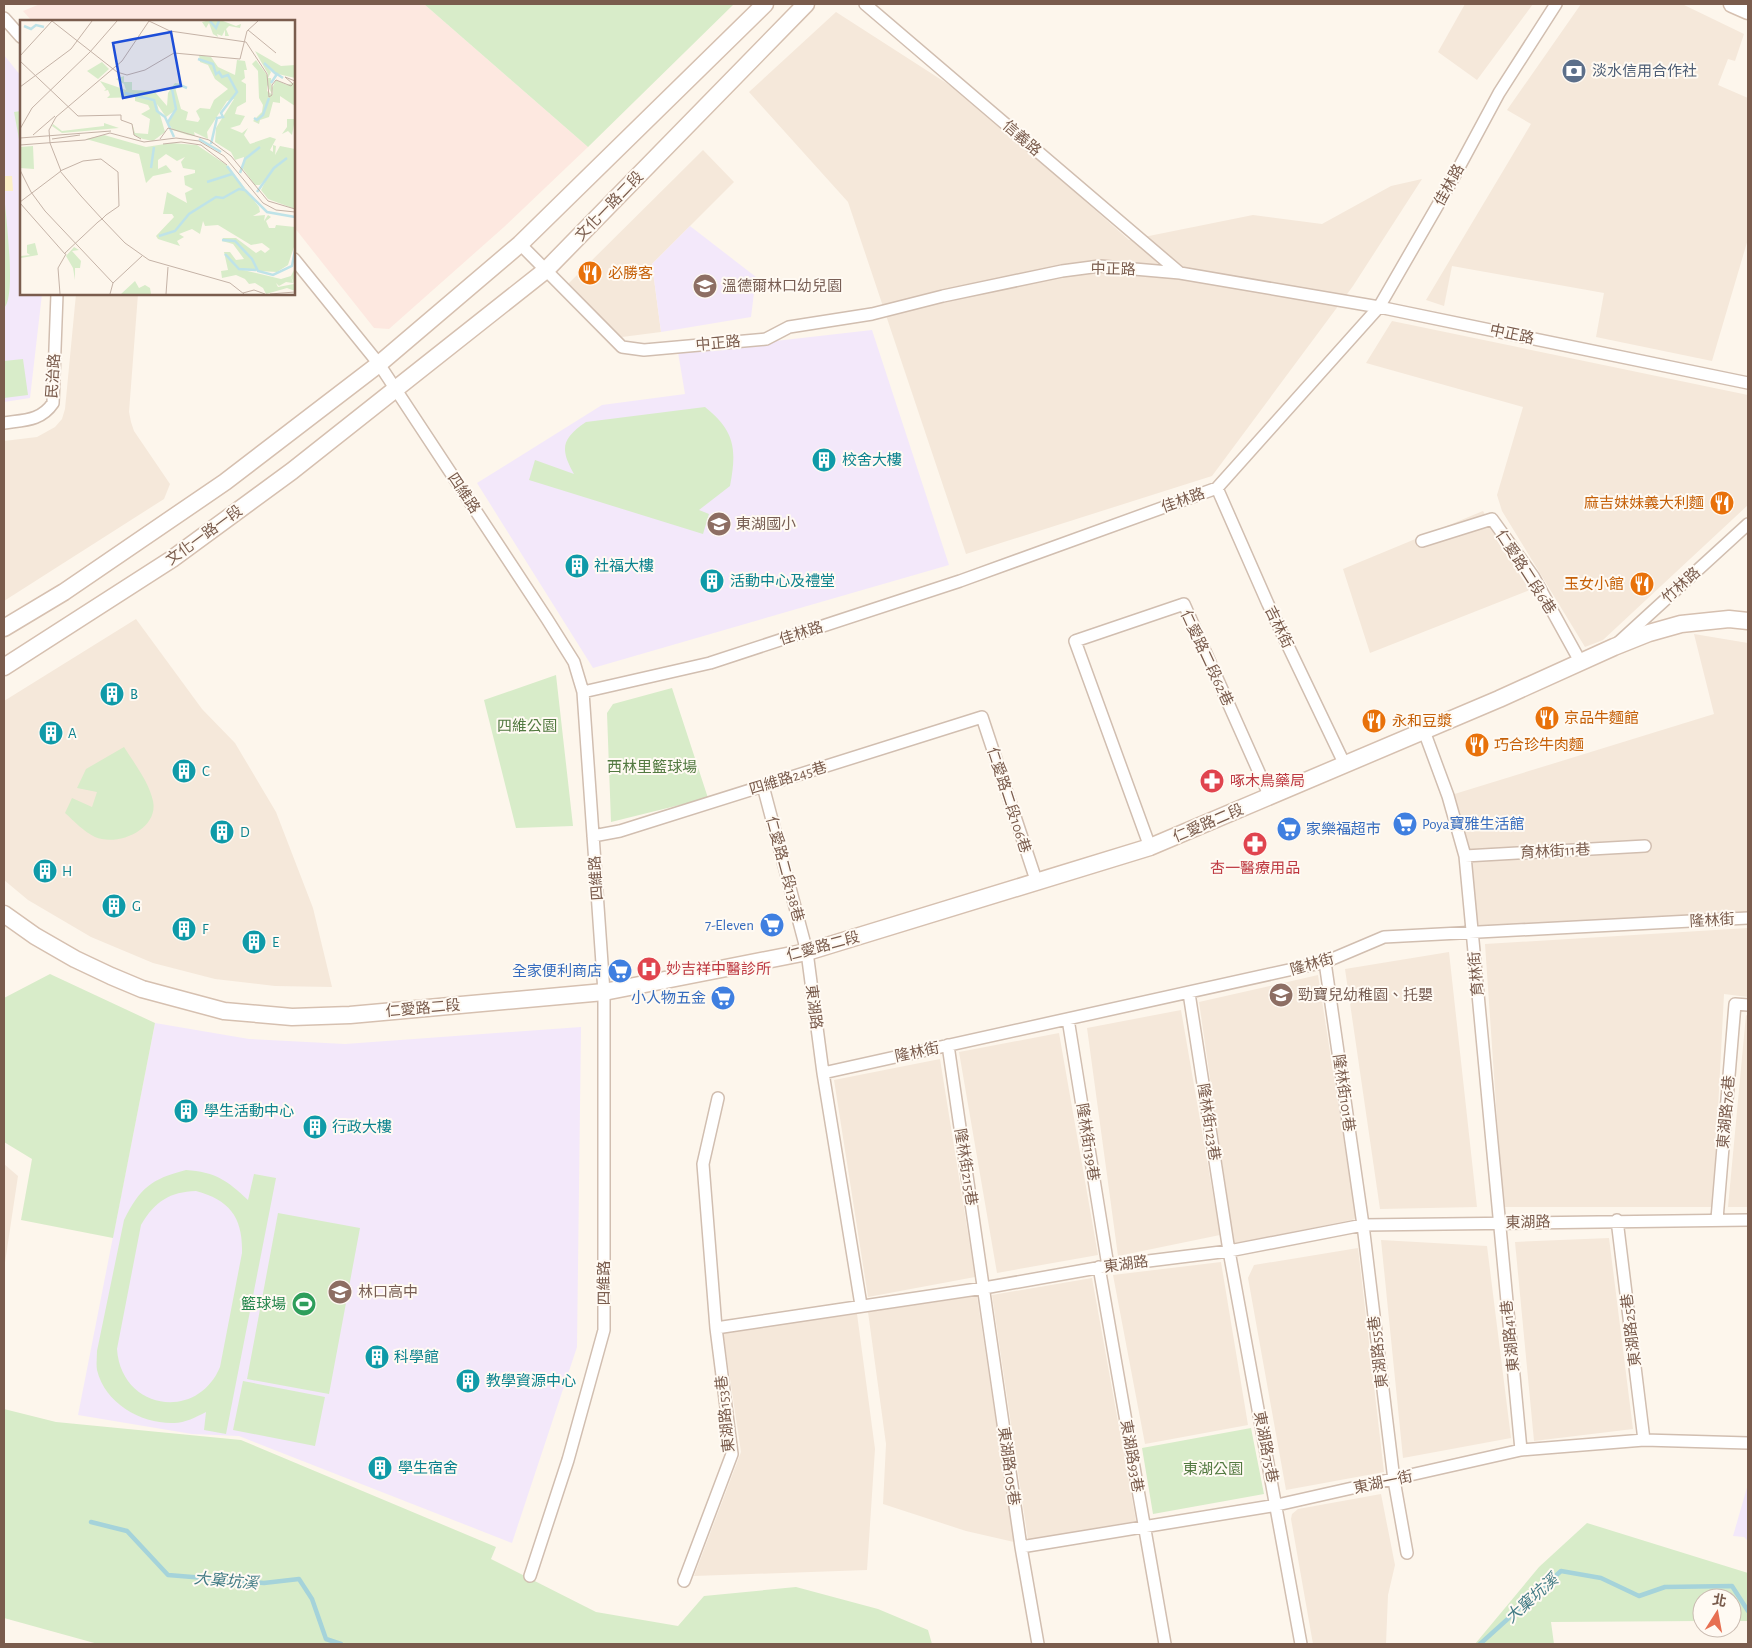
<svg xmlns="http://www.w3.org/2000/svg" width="1752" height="1648" viewBox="0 0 1752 1648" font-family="'Alegreya Sans','Noto Sans TC',sans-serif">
<rect width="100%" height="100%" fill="#fdf6ec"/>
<!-- residential -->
<path fill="#f5e8da" d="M1465,4H1533L1477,80L1438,52Z
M1581,4H1682L1744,34L1735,61L1728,59L1718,85L1748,98V239L1712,361L1596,337L1604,293L1452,266L1444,306L1426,300L1531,124L1507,110Z
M836,12L965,95L1129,240L1253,215L1322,224L1391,186L1422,179L1353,286L1212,476L966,554L848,202L749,92Z
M703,150L734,182L652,264L661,332L622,337L568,284Z
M76,294H138L129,412L131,422L134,431L170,484L164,499L4,601V441L37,437L55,427L62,419L65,409Z
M1392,321L1748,395V505L1603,640L1585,647L1502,511L1497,495L1523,407L1366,363Z
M1483,511L1530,590L1370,653L1343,569Z
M136,619L202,709L235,743L276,812L313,908L332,987L275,986L215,979L153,963L91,937L28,900L4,880V701Z
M1694,634L1748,643V918L1472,934L1448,796L1714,714Z
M1748,928V997L1724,994L1713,1207H1503L1485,944Z
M1449,952L1477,1207L1380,1209L1345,969Z
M1318,975L1356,1219L1234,1244L1199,1002Z
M1181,1010L1220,1235L1118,1256L1087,1028Z
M1746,1015L1748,1016V1207H1728Z
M1059,1033L1098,1255L997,1273L959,1052Z
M940,1059L975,1277L868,1297L834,1080Z
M4,1164L18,1176L4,1269Z
M1609,1238L1633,1429L1534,1441L1515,1242Z
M1381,1240L1487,1246L1511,1438L1403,1458Z
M1358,1248L1384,1472L1286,1490L1248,1278L1254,1265Z
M1221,1262L1248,1425L1145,1444L1113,1275Z
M1092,1278L1136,1521L1028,1540L992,1295Z
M977,1296L1014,1542L966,1531L883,1504L886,1444L868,1312Z
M857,1314L875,1449L867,1570L694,1576L741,1452L723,1332Z
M1381,1494L1395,1565L1388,1595L1386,1644H1313L1291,1519L1292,1514L1298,1509Z"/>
<!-- commercial -->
<path fill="#fde8e0" d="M40,4H424L588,147L504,227L389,329L374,328L294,227V21H32L23,11Z"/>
<!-- education -->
<path fill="#f3e8fa" d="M4,55L21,76V294H42L30,398L4,402Z
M690,226L756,277L751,317L661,332L652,264Z
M872,330L949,565L593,668L477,483L602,405L685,394L678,352Z
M155,1023L249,1039L345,1044L581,1027L577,1347L512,1543L239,1436L192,1434L78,1415Z
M1748,1484V1541L1744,1537L1733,1536Z"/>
<!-- green -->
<path fill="#d8ecc9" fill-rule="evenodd" d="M424,4H734L588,147Z
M21,111V150L14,112Z
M4,191C5,212 17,296 4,308Z
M23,359L28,395L4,398V361Z
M705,407C735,431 737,449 730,486L699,510L709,514L703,534L529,480L535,460L574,474C560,449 561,439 586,422Z
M556,675L573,826L516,828L484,700Z
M672,688L708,798L611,822L607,713L613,704Z
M124,747C134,763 149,782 153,801C159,829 118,847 95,837C84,832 74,821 65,813L72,798L92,807L97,792L77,788L86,769Z
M50,974L155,1023L113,1238L21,1220L32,1159L4,1142V998Z
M186,1170C215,1172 227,1180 248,1200L254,1174L276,1178L226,1434L204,1430L206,1412C196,1417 185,1423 174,1423C142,1424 105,1404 97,1370C96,1364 97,1357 97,1351L124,1220C140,1188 151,1179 186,1170ZM196,1191C230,1200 243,1218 242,1253L220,1367C197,1422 121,1410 117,1349L141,1225C155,1201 170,1192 196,1191Z
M278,1213L360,1228L329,1394L247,1379Z
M243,1381L325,1397L315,1446L233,1430Z
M4,1409L56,1422L241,1440L496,1547L491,1559L596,1612L678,1626L704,1596L796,1587L878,1609L928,1630L932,1644H98L4,1618Z
M1251,1428L1264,1494L1153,1514L1142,1448Z
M1587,1523L1748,1573V1621H1732V1598H1702V1621L1551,1622L1554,1644H1475L1539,1567Z"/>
<!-- sand -->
<path fill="#fcefc7" d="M4,176H12L13,191H4Z"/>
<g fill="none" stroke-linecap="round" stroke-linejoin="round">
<!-- stream -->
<path stroke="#a5d3da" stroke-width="4.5" d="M91,1522L127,1531L168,1575L264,1583L299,1579L312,1599L326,1639L341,1644
M1480,1644L1561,1571L1601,1578L1639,1596L1665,1587L1732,1586L1748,1611"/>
<defs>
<path id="street" d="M865,4L1180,273
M4,18L21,37
M520,244L622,347L644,350L766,339L789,327L872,314L943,296L1062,271L1100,266L1180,273L1379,307L1748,383
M294,259L379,364L547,619L574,662L583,692L604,992V1330L568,1460L530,1576
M4,423C24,420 41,421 53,403L57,294
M1217,488L1268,604L1345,765
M1422,541L1492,519L1533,576L1581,663
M1619,642L1748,524
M583,692L710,663L960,581L1217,488L1379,307L1450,184L1499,93L1556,4
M1424,731L1448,796L1465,856L1521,1450
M763,786L807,952L823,1073L861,1305
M593,836L620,831L982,717L1037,883
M1150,847L1075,641L1184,604L1270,797
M1465,856L1645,846
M1325,962L1363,1225L1394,1480L1407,1553
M1189,993L1229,1251L1301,1644
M1068,1019L1108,1266
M948,1045L1021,1547L1038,1644
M823,1073L1325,962L1384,937L1748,918
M1717,1219L1735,1004L1748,1005
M1617,1220L1644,1440
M1099,1267L1165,1644
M716,1328L984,1288L1108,1266L1229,1251L1363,1225L1748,1220
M1021,1547L1277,1505L1521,1450L1644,1440L1748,1443
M684,1581L732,1454L716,1328L703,1164L718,1098"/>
<path id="secondary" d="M1732,4L1748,11
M4,628L64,592L225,482L379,364L520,244L765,4
M4,667L172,559L292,471L546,270L806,4
M4,914L35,936L75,959L111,976L142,989L224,1011L292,1017L350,1015L604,992L807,952L1150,847L1499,699L1614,647L1649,633L1681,624L1729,619L1748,621"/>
</defs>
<!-- street casing -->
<use href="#street" stroke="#d1beb0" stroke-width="14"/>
<!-- secondary casing -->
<use href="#secondary" stroke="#d6c0b0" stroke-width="19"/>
<!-- street -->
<use href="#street" stroke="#fff" stroke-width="11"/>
<!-- secondary -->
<use href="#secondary" stroke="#fff" stroke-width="16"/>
</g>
<!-- icons -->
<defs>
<symbol id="bank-disc" viewBox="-11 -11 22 22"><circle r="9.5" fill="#5c6f8a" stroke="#fffaf3"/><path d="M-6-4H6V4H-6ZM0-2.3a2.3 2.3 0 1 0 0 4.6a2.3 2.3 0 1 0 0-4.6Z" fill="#fff"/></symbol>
<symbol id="restaurant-disc" viewBox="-11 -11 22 22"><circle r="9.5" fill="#e8710a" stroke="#fffaf3"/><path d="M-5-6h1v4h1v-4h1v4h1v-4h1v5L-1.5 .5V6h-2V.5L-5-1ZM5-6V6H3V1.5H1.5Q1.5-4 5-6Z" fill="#fff"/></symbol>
<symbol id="school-disc" viewBox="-11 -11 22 22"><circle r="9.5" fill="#8d6e63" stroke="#fffaf3"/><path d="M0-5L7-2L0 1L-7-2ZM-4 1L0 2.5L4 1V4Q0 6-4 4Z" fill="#fff"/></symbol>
<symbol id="building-disc" viewBox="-11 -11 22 22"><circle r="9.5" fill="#0f9aa8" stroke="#fffaf3"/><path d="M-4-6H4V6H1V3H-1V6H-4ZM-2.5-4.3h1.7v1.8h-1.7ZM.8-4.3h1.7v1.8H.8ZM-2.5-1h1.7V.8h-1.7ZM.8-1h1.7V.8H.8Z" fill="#fff"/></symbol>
<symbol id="pharmacy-disc" viewBox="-11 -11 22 22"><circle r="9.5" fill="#e0444e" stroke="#fffaf3"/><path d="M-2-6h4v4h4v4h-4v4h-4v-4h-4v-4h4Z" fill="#fff"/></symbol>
<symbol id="supermarket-disc" viewBox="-11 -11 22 22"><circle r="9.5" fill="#3f7fe0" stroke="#fffaf3"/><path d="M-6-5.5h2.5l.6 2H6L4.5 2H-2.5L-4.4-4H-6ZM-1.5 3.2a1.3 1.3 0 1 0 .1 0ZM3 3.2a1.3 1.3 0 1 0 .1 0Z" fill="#fff"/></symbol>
<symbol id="hospital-disc" viewBox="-11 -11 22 22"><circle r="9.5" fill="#e0444e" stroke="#fffaf3"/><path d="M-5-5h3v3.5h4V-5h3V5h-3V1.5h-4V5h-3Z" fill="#fff"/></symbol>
<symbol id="stadium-disc" viewBox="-11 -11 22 22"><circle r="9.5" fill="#2e9e5b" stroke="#fffaf3"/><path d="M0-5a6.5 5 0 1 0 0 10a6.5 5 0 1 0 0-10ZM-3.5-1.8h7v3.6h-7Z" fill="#fff"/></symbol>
</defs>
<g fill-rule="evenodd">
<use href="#bank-disc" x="1560" y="57" width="28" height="28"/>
<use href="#restaurant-disc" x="576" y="259" width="28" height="28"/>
<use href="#school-disc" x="691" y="272" width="28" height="28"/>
<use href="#building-disc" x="810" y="446" width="28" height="28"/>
<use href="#restaurant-disc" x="1708" y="489" width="28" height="28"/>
<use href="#school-disc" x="705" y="510" width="28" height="28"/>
<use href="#building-disc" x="563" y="552" width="28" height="28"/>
<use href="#building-disc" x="698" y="567" width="28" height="28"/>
<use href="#restaurant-disc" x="1628" y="570" width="28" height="28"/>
<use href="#building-disc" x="98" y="680" width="28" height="28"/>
<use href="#restaurant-disc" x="1533" y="704" width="28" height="28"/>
<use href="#restaurant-disc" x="1360" y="707" width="28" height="28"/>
<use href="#building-disc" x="37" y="719" width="28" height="28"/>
<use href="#restaurant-disc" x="1463" y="731" width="28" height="28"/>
<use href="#building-disc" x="170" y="757" width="28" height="28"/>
<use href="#pharmacy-disc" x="1198" y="767" width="28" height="28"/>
<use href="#supermarket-disc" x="1391" y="810" width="28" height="28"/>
<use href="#supermarket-disc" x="1275" y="815" width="28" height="28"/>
<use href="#building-disc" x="208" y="818" width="28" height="28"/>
<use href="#pharmacy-disc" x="1241" y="830" width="28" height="28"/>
<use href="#building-disc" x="31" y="857" width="28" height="28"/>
<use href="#building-disc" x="100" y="892" width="28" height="28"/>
<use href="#supermarket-disc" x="758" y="911" width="28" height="28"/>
<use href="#building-disc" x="170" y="915" width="28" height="28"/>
<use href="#building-disc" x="240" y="928" width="28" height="28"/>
<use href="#hospital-disc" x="635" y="955" width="28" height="28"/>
<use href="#supermarket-disc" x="606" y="957" width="28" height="28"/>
<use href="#school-disc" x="1267" y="981" width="28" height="28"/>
<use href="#supermarket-disc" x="709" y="984" width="28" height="28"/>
<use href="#building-disc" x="172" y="1097" width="28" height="28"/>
<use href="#building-disc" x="301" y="1113" width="28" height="28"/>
<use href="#school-disc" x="326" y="1278" width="28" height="28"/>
<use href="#stadium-disc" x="290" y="1290" width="28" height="28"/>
<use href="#building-disc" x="363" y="1343" width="28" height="28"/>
<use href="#building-disc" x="454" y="1367" width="28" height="28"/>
<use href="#building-disc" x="366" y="1454" width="28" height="28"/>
</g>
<g text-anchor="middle" stroke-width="4" stroke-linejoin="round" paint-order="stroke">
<!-- service labels -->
<g font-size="15" fill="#4e5e75" stroke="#fffaf3" text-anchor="start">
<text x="1592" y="76">淡水信用合作社</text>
</g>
<!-- street labels -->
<g font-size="15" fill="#7a5c4d" stroke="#fffaf3">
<text transform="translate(1022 138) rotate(41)" y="5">信義路</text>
<text transform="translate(1449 185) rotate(-61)" y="5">佳林路</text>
<text transform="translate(609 206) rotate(-46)" y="5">文化一路二段</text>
<text transform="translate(1113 269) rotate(1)" y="5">中正路</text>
<text transform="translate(1512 334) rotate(12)" y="5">中正路</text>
<text transform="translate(718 343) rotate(-5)" y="5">中正路</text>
<text transform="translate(53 376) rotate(-86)" y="5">民治路</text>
<text transform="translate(464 493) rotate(56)" y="5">四維路</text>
<text transform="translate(1183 500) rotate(-20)" y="5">佳林路</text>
<text transform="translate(204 535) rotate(-36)" y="5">文化一路一段</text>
<text transform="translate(1526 572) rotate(57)" y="5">仁愛路二段6巷</text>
<text transform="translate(1681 585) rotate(-42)" y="5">竹林路</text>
<text transform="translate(1279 627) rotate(64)" y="5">吉林街</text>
<text transform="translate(801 633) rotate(-18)" y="5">佳林路</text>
<text transform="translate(1207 658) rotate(65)" y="5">仁愛路二段62巷</text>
<text transform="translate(788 778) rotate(-17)" y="5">四維路245巷</text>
<text transform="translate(1009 800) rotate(72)" y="5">仁愛路二段106巷</text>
<text transform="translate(1208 823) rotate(-23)" y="5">仁愛路二段</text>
<text transform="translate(1555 851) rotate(-3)" y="5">育林街11巷</text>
<text transform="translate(785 869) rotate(75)" y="5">仁愛路二段138巷</text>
<text transform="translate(596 878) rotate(-94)" y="5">四維路</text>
<text transform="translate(1712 920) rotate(-3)" y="5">隆林街</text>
<text transform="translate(823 946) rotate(-15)" y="5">仁愛路二段</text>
<text transform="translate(1312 964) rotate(-16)" y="5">隆林街</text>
<text transform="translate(1476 974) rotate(-95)" y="5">育林街</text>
<text transform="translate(814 1007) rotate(83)" y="5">東湖路</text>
<text transform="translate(423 1008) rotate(-5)" y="5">仁愛路二段</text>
<text transform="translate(917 1052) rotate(-12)" y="5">隆林街</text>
<text transform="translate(1344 1093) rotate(82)" y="5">隆林街101巷</text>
<text transform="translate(1726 1112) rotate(-85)" y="5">東湖路76巷</text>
<text transform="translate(1209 1122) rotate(81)" y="5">隆林街123巷</text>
<text transform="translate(1088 1142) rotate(81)" y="5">隆林街139巷</text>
<text transform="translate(966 1167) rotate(81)" y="5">隆林街215巷</text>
<text transform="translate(1528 1222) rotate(-1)" y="5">東湖路</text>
<text transform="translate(1126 1264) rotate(-8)" y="5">東湖路</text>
<text transform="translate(604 1283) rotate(-90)" y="5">四維路</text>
<text transform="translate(1631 1330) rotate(-97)" y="5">東湖路25巷</text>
<text transform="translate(1510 1336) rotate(-96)" y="5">東湖路41巷</text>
<text transform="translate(1378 1352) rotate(-97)" y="5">東湖路55巷</text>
<text transform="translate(725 1414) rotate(-96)" y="5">東湖路153巷</text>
<text transform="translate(1266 1447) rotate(79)" y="5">東湖路75巷</text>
<text transform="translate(1132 1456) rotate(80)" y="5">東湖路93巷</text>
<text transform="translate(1009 1466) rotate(82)" y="5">東湖路105巷</text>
<text transform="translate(1383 1482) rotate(-12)" y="5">東湖一街</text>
</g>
<!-- food labels -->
<g font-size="15" fill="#c56008" stroke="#fffaf3" text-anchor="start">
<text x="608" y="278">必勝客</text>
<text x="1704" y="508" text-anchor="end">麻吉妹妹義大利麵</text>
<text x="1624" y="589" text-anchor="end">玉女小館</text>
<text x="1564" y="723">京品牛麵館</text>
<text x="1392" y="726">永和豆漿</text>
<text x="1494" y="750">巧合珍牛肉麵</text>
</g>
<!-- education labels -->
<g font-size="15" fill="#785e54" stroke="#fffaf3" text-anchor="start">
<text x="722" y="291">溫德爾林口幼兒園</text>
<text x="736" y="529">東湖國小</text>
<text x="1298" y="1000">勁寶兒幼稚園、托嬰</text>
<text x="358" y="1297">林口高中</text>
</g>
<!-- culture labels -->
<g font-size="15" fill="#0d838f" stroke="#fffaf3" text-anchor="start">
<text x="842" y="465">校舍大樓</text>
<text x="594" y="571">社福大樓</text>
<text x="730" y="586">活動中心及禮堂</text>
<text x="130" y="699">B</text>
<text x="68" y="738">A</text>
<text x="202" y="776">C</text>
<text x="240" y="837">D</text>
<text x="62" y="876">H</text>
<text x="132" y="911">G</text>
<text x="202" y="934">F</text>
<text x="272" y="947">E</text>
<text x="204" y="1116">學生活動中心</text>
<text x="332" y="1132">行政大樓</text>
<text x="394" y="1362">科學館</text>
<text x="486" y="1386">教學資源中心</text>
<text x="398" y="1473">學生宿舍</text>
</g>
<!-- park labels -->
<g font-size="15" fill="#537a41" stroke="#fffaf3">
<text x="527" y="731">四維公園</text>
<text x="652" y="772">西林里籃球場</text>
<text x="1213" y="1474">東湖公園</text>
</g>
<!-- health labels -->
<g font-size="15" fill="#be3a42" stroke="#fffaf3" text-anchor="start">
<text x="1230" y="786">啄木鳥藥局</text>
<text x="1255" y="873" text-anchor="middle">杏一醫療用品</text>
<text x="666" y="974">妙吉祥中醫診所</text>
</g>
<!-- shop labels -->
<g font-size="15" fill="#366cbe" stroke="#fffaf3" text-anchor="end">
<text x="1422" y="829" text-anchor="start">Poya寶雅生活館</text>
<text x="1306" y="834" text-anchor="start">家樂福超市</text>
<text x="754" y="930">7-Eleven</text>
<text x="602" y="976">全家便利商店</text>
<text x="706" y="1003">小人物五金</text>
</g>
<!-- leisure labels -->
<g font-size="15" fill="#27864d" stroke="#fffaf3" text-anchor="end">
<text x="286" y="1309">籃球場</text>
</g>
<!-- water labels -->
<g font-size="16" font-style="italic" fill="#437c86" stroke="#fffaf3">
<text transform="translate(226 1580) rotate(5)" y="6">大窠坑溪</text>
<text transform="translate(1531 1598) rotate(-42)" y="6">大窠坑溪</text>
</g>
</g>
<!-- overview -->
<g transform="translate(20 20)">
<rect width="275" height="275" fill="#fdf6ec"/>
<path d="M186,1H203L216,6L221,4L220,8L209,6L206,9L209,16H205V10L202,16L197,14L198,17L193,14L189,3L186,8L182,2ZM235,31L261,46L275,45V58L254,53L246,45L251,52L248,58H251L252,74L246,63L248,54ZM179,35L191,37L198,47L215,55L217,40L225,41L227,50H224L225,58L221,61L226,64V82L217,87L215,94L225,96L220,105L210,108L222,113L228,108L224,115L230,124L250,117L256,119L250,130L253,132V125L256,126L255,135L260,126L275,129V189L248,179L241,170L247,158L240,165H235L223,149L224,137L215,140L211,132L195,122L196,108L214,79L207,81L187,112L188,119L174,112L175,116L168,115L153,110L148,103L157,89L146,97L137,84L145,112L133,121L123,119L114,115L112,103L115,113L128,114L130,99L121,94L130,89L128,85L115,81V77L87,78L90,75L88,70L84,71L86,69L80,61L106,70L104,64L96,59L104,56V62H112V70L134,71L147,86L148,73L155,63L163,64L155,67L161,89L168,92L166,100L178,102L180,99L176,91L180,88L190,89L194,80L208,69L195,59L188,45L180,42ZM236,40L247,55V71L253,75L252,68L256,60L267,65L275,62V86L260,76V83L253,82L249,97L240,100L239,104L233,101L242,92L243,85L239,78L238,51L232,44ZM82,42L89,49L78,59L67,51ZM267,99H275L272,115L268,111L262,114L267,107ZM84,103L99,108L42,113L32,106L33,104L42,111L84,106ZM84,115L126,127L151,123L177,125L208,146L239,187L240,192L233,196L245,195L244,201L248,195L251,197L246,201L249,208H255L256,205L275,207V224L268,245L257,252L223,250L261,259L271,256L273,263L266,262L259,266L256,263L258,267L274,264L271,256L275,248V271L267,268L246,274L243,268L235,263L229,264L225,259L216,255L202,258L201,251L208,250L204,232H210L216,240L224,239L213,224L202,221L203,218H216L236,233L241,230L245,233L250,229L242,223L231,225L198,205L185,206L183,201L180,214L172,209L159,214L164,217L157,221L160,226L138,219L136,216L154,197L152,194H143L147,172L167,183L165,173L173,169L165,165L164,156L175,153V150L163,148L161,142L165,137L157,141L146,134L138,140V149L146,145L152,152L133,156L126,163L119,134L66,119ZM13,126L14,149L0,148V127ZM15,223L18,235L1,238V236L10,235L7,233V225ZM54,227L59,230L52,231L61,241L60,248H55V260L53,248L46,236ZM115,261L119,268L125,265L130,268L131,274H101Z" fill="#d8ecc9"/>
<path fill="none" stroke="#bfe3e8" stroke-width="2.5" d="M190,1L196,8L199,1M4,6L11,9L16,5L24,7M178,39L193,44L196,54L199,52L202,57L208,55L217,72L201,93L203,97L197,98L191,124M244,43L256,54M251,63L257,54L263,58M105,73L134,80L137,91L145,97L154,117M234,98L237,100L243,95L249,78M148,102L156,89L152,69L160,65L167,68M179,119L201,132M207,146L224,169M131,148L134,127M220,153L225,139L240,127M187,162L212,154M237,172L254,148L267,138M139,216L155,211L169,194L196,177L203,178L219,169L225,170L247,192L275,197M202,220L215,221L232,239L238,251L253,255L272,246L275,230M205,234L219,249L236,250"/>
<path fill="none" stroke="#c5b3a7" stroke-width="1" d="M32,1L97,52L107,55L125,50L154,33L220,39L227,11L238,1M129,1L150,11L226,22L247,54L249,77L252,75V65L256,60L271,66L273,64L265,57L275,61M228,10L256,33M0,36L32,1M0,41L58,96L101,95V100L112,104L114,115L121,119M0,67L51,29L72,1M0,109L12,88L70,32L97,1M13,115L35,96M0,118L91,111M32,119L60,115M140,119L148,108L189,120L211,136L248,181L275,189M143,124L161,122L181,125L207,145M0,125L65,120L90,113L124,122L156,118L179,121L204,136L243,183L256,190L275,192M0,150L11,172L25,191L93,263M0,182L41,151L30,123L29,110L36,97L102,41L129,1M0,183L45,234M45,234V233L78,202L82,199L86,195L99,186L98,152L81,139L63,141L40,151L61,176L82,199L105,223L129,240L210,263L224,274M223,273L234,270L245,274M40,274L38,248L46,234M90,274L93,263L122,236M146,274L148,247M250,274L275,272"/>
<path fill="#1d4ed8" fill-opacity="0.15" stroke="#1d4ed8" stroke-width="2.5" d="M151,12L161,66L103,78L93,23Z"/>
<rect width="275" height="275" fill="none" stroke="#7a5c4d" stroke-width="2.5"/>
</g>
<!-- border -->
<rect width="1752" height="1648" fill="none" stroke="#7a5c4d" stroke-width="10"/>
<!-- north arrow -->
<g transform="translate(1717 1613) rotate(11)"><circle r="24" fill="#fffaf3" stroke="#cabbb1"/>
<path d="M0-4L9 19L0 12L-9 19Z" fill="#e76f51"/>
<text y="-8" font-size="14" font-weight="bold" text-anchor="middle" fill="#7a5c4d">北</text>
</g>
</svg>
